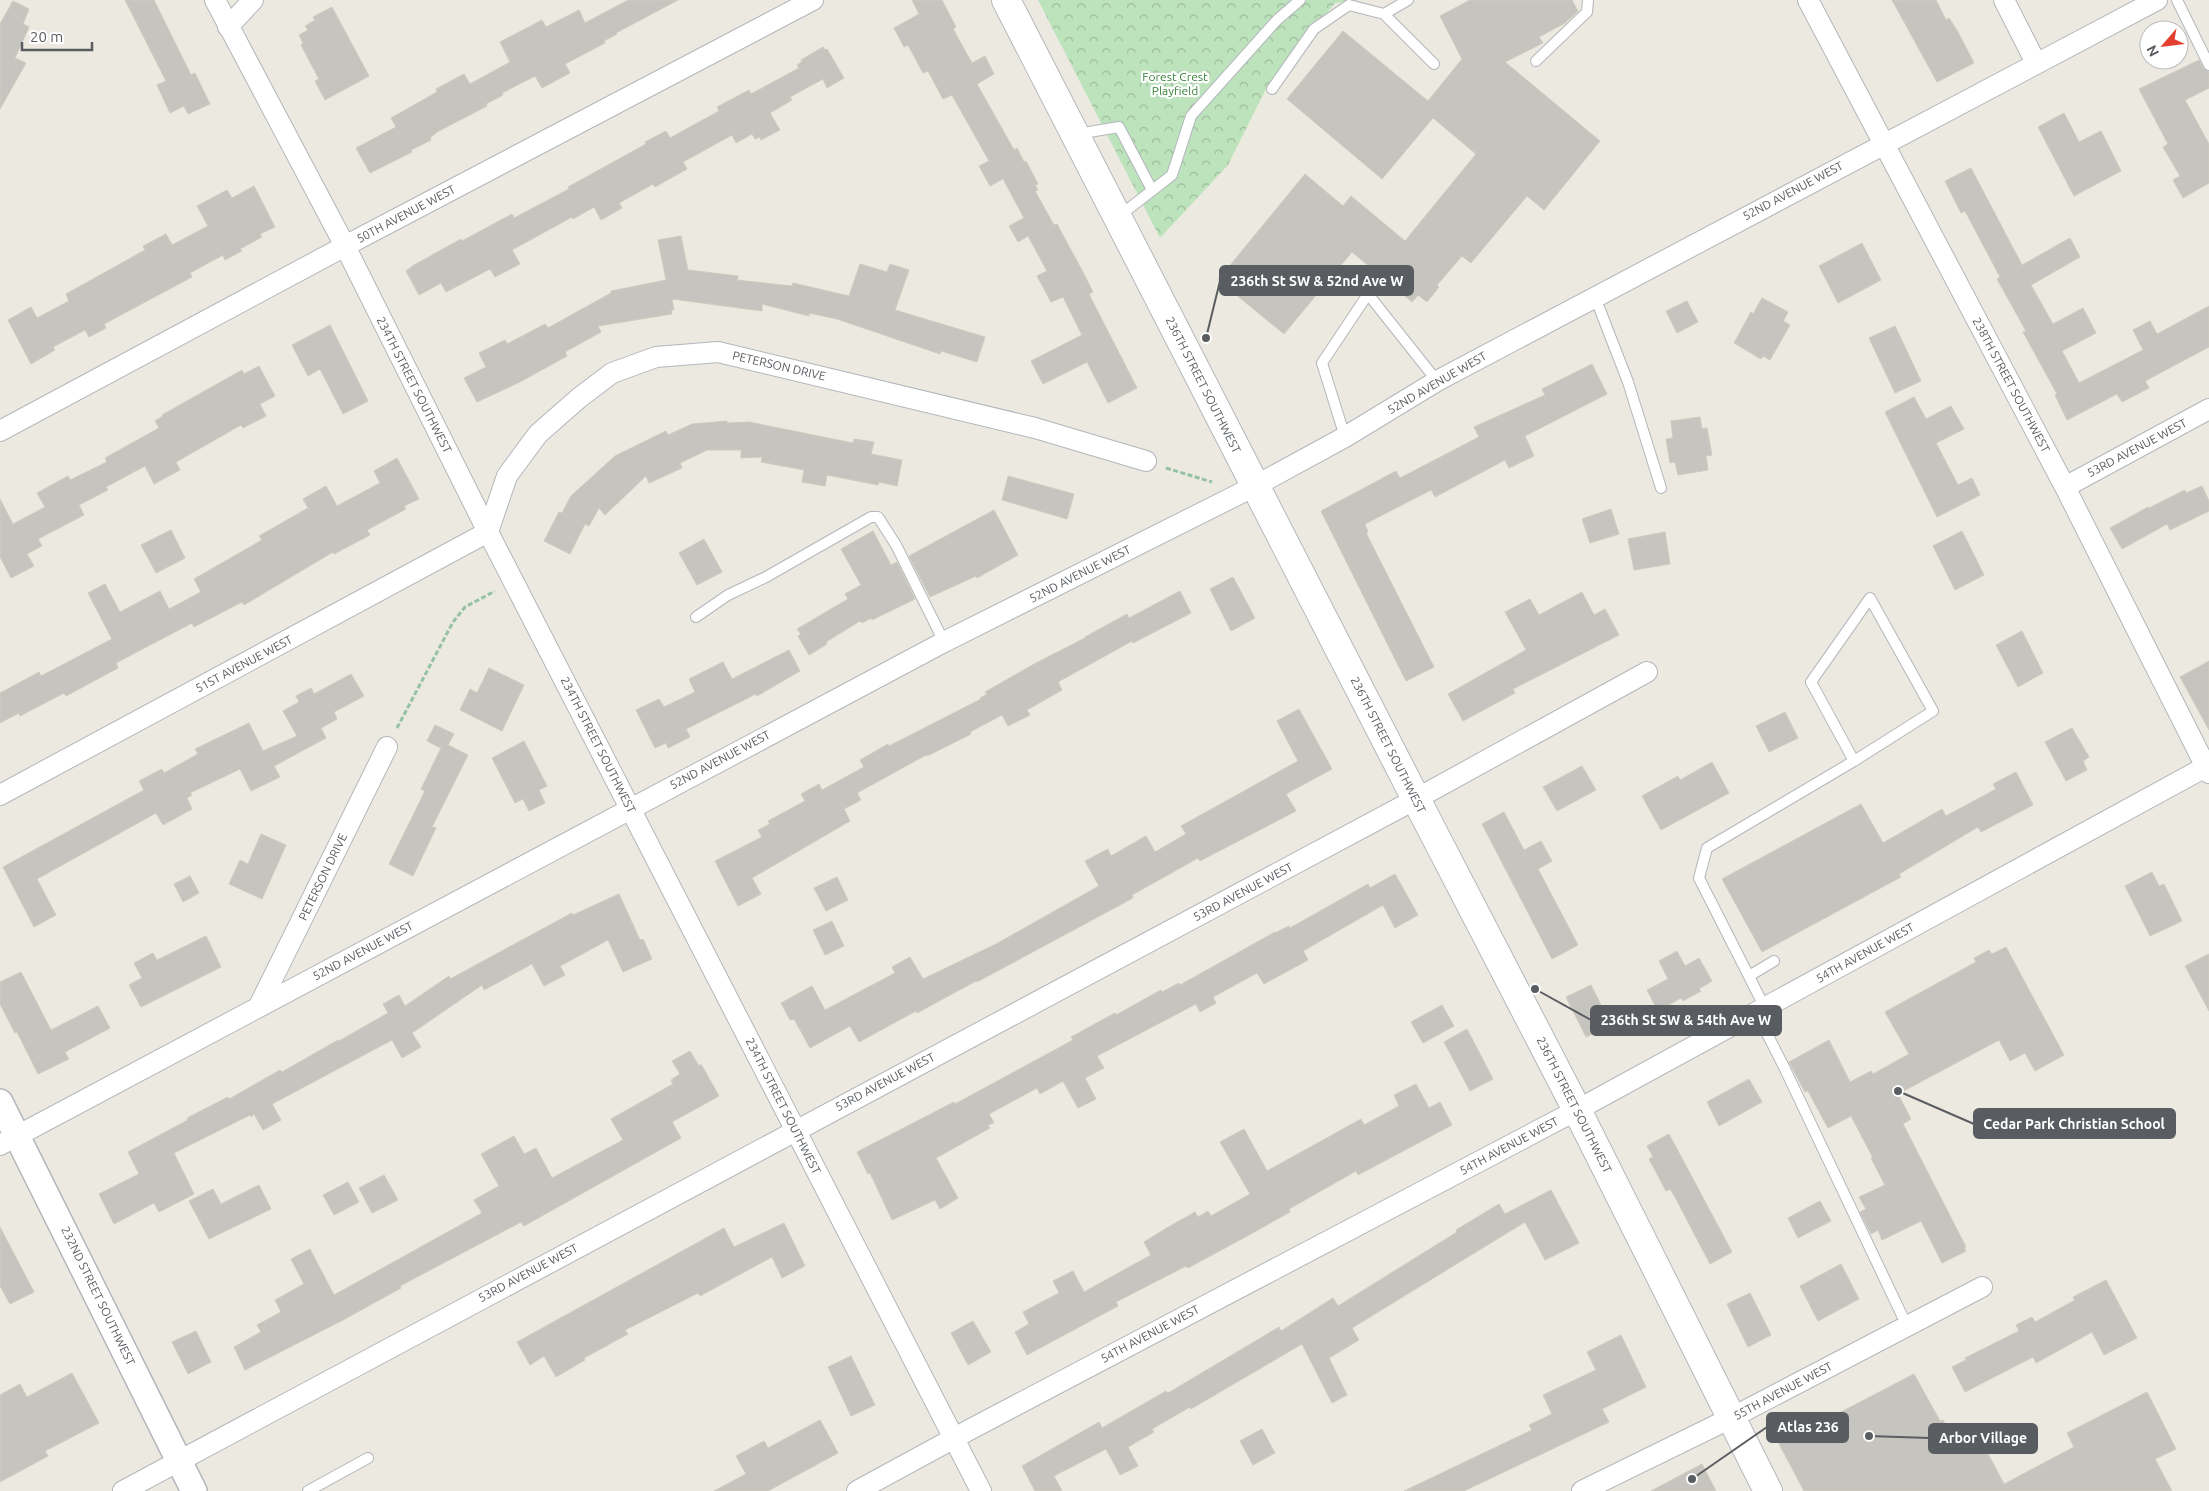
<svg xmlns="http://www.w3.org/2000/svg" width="2209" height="1491" viewBox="0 0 2209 1491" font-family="Ubuntu,sans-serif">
<defs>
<pattern id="park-crowns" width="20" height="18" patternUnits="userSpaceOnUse" patternTransform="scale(1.25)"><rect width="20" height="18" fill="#bde3bd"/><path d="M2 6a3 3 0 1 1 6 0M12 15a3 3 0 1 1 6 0" fill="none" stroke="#9dbb9d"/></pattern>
</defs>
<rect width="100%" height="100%" fill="#ece9e0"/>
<!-- park -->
<path fill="url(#park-crowns)" d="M1038,0H1356L1335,3L1267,87L1228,165L1160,238Z"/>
<!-- building -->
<path fill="#c6c4be" stroke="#d0cbbf" d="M125,0H154L191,75L195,73L210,104L188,114L184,106L170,113L157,85L166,81Z
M628,0H678L616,33L617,34L604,41L605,43L565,64L570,73L542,88L535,76L502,93L503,95L486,104L487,106L437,132L430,138L431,140L411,150L412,152L370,173L356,148L396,127L391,118L437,92L436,89L464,74L470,84L510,62L500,42L542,20L546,27L579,10L585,23Z
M912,0H942L956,27L953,29L972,63L985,56L994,74L977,84L1014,150L1017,148L1024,162L1026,161L1038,184L1035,185L1038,190L1035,191L1054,225L1057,224L1084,274L1093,292L1089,294L1095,306L1137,388L1108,403L1087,362L1043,384L1031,361L1082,335L1063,297L1051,302L1037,276L1047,271L1028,236L1018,242L1009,226L1024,218L1003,179L990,186L979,166L989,161L952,95L943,99L928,71L923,73L908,45L904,47L894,28L919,14Z
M1470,0H1572L1578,11L1565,23L1539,37L1543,43L1505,62L1600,141L1544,210L1527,196L1471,263L1462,256L1437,285L1439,287L1427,302L1418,295L1412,302L1352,252L1284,334L1218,280L1305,174L1343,206L1351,196L1405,241L1476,154L1433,118L1382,179L1287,99L1343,31L1428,101L1462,59L1440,16Z
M1892,0H1936L1946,20L1949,18L1958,32L1974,63L1937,82Z
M13,1L29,9L23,24L29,27L15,58L26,63L0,109V24Z
M332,7L369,76L325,100L315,81L319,79L301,45L303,43L299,35L308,30L305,26L315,20L313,17Z
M823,47L825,50L827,49L844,78L827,88L823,79L790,97L792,100L770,113L780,130L761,140L760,137L755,139L752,134L736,143L732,135L683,162L687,169L655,187L653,184L619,203L622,208L601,220L594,207L573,219L572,217L512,250L520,264L495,277L490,269L446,292L441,283L419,295L406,271L414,265L461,239L462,241L512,214L514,218L569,189L568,187L646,144L645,142L666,131L670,138L719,111L717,107L749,90L751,94L799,68L797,65L802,62L801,60Z
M2199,60L2203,68L2209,72V88L2185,100L2209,144V183L2183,198L2173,180L2180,176L2163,147L2168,144L2139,89Z
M2064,113L2079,142L2101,131L2121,171L2074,196L2038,127Z
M1971,168L2022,265L2070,238L2080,257L2031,285L2053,324L2083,308L2096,333L2062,351L2079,383L2143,350L2133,330L2150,321L2157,334L2209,306V347L2145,381L2149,388L2122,402L2117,394L2067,420L2055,395L2057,394L2023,332L2026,331L1997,279L2000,277L1965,211L1961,213L1945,181Z
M254,186L275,227L260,234L262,237L240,249L242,251L225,260L223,255L190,273L192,277L104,324L106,328L89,337L85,330L53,347L55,350L31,364L8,320L31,307L37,318L69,301L66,294L145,250L143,246L166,234L172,245L208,226L197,206L227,190L232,198Z
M681,236L688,270L738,276L737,280L792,286L793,283L849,296L860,264L887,272L890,264L909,270L895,310L985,337L977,362L941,351L940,354L837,319L809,313V316L762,304V311L672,299L674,310H671L672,314L598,326L601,332L565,352L567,356L520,382L477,402L464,378L486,367L479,353L505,340L507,344L545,324L548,328L611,293V291L666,280L658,240Z
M1862,243L1881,280L1838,303L1819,266Z
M1762,298L1788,312L1783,321L1790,325L1770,360L1763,356L1761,359L1734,343L1751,312L1753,314Z
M1687,301L1698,322L1677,333L1666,311Z
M330,325L368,401L343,414L320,369L308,376L292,345Z
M1895,326L1921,381L1895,393L1869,338Z
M1592,364L1607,394L1525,436L1534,456L1509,468L1505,460L1435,497L1431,490L1365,524L1368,532L1366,533L1434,667L1406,681L1321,511L1396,471L1400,478L1479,437L1474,427L1545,395L1542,389Z
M259,366L275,396L260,404L266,416L243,428L241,425L176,462L180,470L154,484L145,466L106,487L108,490L79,505L84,515L38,539L42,546L27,554L34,566L11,578L0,557V499L13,524L45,507L37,493L68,476L70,480L107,462L105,458L159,428L155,421L163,416L162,415L242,370L244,374Z
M1914,397L1926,419L1951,406L1964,429L1936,443L1958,485L1972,478L1980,495L1937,517L1885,412Z
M1700,417L1702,429L1707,428L1712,455L1706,456L1708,470L1678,475L1675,462L1670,463L1666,439L1673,438L1671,421Z
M727,421V423L749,422L853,443L854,439L874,442L871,454L902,460L897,486L879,482L878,485L827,475L825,486L802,482L804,470L761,462L762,457L741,458V450H707L680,463L682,468L649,483L646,476L605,515L599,508L589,526L585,524L570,554L544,541L559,512L562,513L571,496L615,456L666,431L668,435L692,424Z
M397,458L419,499L404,506L406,509L367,530L370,535L334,554L333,552L244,605L242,602L194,627L192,623L116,663L118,668L66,696L64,693L20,716L19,713L0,723V693L39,672L41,676L112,639L88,593L105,584L120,612L160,591L169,609L201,592L194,579L262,540L259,536L308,508L303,499L326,486L337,506L380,483L374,471Z
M1008,476L1074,494L1067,519L1002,500Z
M2202,486L2209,501V511L2170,530L2167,524L2122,549L2110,528L2148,507L2149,508L2185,490L2186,493Z
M1611,509L1619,534L1590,543L1582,519Z
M994,510L1018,555L977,578L976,576L930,597L909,556Z
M171,530L185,558L156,573L141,545Z
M873,531L891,565L897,562L915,599L872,620L871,618L862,623L860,621L826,642L827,644L809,655L798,636L801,634L797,629L848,599L845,594L861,585L841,549Z
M1962,531L1984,575L1955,590L1933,546Z
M1665,532L1670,564L1634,570L1628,539Z
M704,539L722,572L697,585L679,553Z
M1233,577L1255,618L1231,631L1210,589Z
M1180,591L1191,613L1133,643L1132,641L1058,682L1062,690L1027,710L1030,715L1008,726L1002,715L970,732L971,734L927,756L926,755L857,793L861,800L844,809L850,821L752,878L761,894L738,906L715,861L762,837L758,830L770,824L768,821L805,801L801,794L819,784L822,790L864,767L860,760L888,744L889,746L981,699L980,698L987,694L985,692L1034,664L1085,638V637L1127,614L1129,618Z
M1582,592L1594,615L1605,609L1619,635L1513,689L1515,693L1463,721L1448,694L1526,650L1505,612L1530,599L1539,615Z
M2022,631L2043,673L2018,687L1996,645Z
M789,650L800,671L757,696L756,694L686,729L690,737L668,748L666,743L655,748L636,710L659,699L664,707L695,692L689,679L723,662L732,679Z
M2209,661V730L2180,677Z
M489,668L524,685L502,731L460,710L470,689L477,693Z
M351,674L364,696L334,712L337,719L321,728L326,738L274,766L280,777L251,791L240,769L190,793L192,795L187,798L192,809L163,825L156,813L37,879L56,915L34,927L3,867L144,790L139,781L162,769L164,773L198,754L195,749L249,723L263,751L297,736L283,711L299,702L296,696L311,688L314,694Z
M1299,709L1332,769L1286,794L1296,811L1200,861L1198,858L1132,895L1133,898L977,982L976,981L917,1013L916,1011L859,1042L850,1026L810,1048L794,1019L790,1020L781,1003L812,986L825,1010L895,973L892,967L910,957L923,979L996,944L1099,886L1085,861L1108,849L1111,856L1146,836L1155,852L1186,834L1181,826L1298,761L1277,721Z
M1785,712L1798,738L1769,752L1756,726Z
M435,725L454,734L448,745L468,755L432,827L436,828L413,876L389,864L425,791L421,789L441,748L427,741Z
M2072,728L2089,757L2083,761L2087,770L2066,781L2045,742Z
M524,741L547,786L539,790L545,803L529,811L523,799L515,803L492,758Z
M1712,762L1729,793L1661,830L1642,796L1678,776L1680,780Z
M1582,766L1596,790L1557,811L1543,787Z
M2016,772L2033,805L1981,832L1978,827L1899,874L1901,877L1762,952L1722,879L1861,804L1883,843L1942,809L1946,816L1996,789L1993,784Z
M1504,812L1524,850L1541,841L1552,861L1538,869L1578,945L1552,959L1482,824Z
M261,834L286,845L262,899L229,884L240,860L248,864Z
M2152,872L2159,886L2164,884L2182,921L2150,936L2125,886Z
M1395,874L1418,915L1395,928L1383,905L1303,951L1308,960L1264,984L1257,973L1213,997L1216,1003L1200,1012L1196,1004L1097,1056L1104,1068L1085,1078L1096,1099L1078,1108L1063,1081L1040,1094L1037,1088L989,1114L994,1123L988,1125L990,1128L936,1158L958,1198L940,1209L935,1200L892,1220L870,1173L868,1174L857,1152L954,1102L955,1104L1073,1040L1071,1037L1115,1013L1116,1015L1161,990L1162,992L1179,983L1180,985L1275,932V933L1289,926L1290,928L1368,884L1370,888Z
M190,876L199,893L183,902L174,884Z
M837,877L848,900L826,911L814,888Z
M619,894L640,940L643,939L652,959L623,972L608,940L560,966L565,975L544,986L532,964L484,990L482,985L412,1033L421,1047L402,1058L392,1040L272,1104L281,1120L263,1130L254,1114L251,1117L250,1115L174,1153L194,1194L159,1212L154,1203L114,1224L99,1194L139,1174L128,1152L188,1120L187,1118L228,1097L229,1099L280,1070L282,1072L338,1040L339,1041L388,1013L383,1004L399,995L405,1006L449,976L450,979L572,913L573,915Z
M832,921L844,946L825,955L813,930Z
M206,936L221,967L141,1007L129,985L142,978L134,963L153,953L157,960Z
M2006,947L2064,1055L2035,1071L2025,1053L2010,1061L1999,1040L1898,1094L1911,1119L1903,1124L1966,1247L1964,1248L1966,1251L1942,1263L1921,1221L1882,1240L1878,1230L1871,1234L1860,1212L1866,1209L1859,1197L1885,1185L1871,1158H1873L1851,1116L1828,1128L1808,1091L1805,1092L1789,1062L1829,1040L1850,1082L1871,1071L1873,1074L1909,1054L1885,1012L1976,962L1974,958L1989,950L1992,954Z
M1677,951L1685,966L1699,958L1712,981L1699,989L1701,991L1683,1001L1681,998L1658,1011L1647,990L1668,979L1659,961Z
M2209,954V1011L2185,966Z
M21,972L51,1030L98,1006L110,1028L65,1052L69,1059L38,1074L17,1032L15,1033L0,1004V982Z
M1591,985L1611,1025L1586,1037L1566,997Z
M1442,1005L1454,1026L1423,1043L1411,1022Z
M1467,1029L1493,1079L1470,1091L1444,1042Z
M690,1051L699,1066L701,1064L719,1096L672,1122L681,1138L524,1226L521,1222L400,1286L401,1288L343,1320L245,1370L234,1347L261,1332L257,1325L281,1312L275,1300L304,1284L291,1259L310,1249L334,1295L482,1213L474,1200L499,1186L481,1154L514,1136L524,1154L536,1148L552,1178L623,1140L611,1119L673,1084L671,1080L680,1074L672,1061Z
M1749,1079L1762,1102L1719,1126L1707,1102Z
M1416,1084L1429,1108L1440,1102L1452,1125L1358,1175L1356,1171L1289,1209L1290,1212L1249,1235L1188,1268L1186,1266L1116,1302L1118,1306L1027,1355L1015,1332L1029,1324L1023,1312L1059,1293L1053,1281L1073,1271L1084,1292L1151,1255L1144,1242L1165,1229L1195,1212L1198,1217L1208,1211L1211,1216L1250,1194L1220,1142L1244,1129L1267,1171L1361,1119L1364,1125L1399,1106L1394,1095Z
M1669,1134L1732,1252L1710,1264L1676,1199L1670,1189L1666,1191L1649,1159L1653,1157L1647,1146Z
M384,1175L398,1200L372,1213L359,1188Z
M348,1182L359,1202L334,1215L323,1195Z
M259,1185L271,1209L209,1239L189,1201L213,1189L221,1204Z
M1551,1190L1579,1243L1545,1260L1525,1222L1352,1328L1359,1340L1329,1358L1347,1395L1332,1403L1302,1344L1191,1409L1190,1407L1152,1429L1154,1432L1128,1447L1138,1466L1120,1475L1106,1449L1054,1476L1062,1491H1035L1022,1466L1099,1422L1102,1428L1166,1391L1168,1393L1279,1327L1281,1331L1333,1298L1338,1306L1457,1232L1456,1230L1499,1204L1505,1214Z
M1820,1201L1831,1221L1798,1238L1788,1218Z
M784,1223L805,1266L782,1278L772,1257L700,1296L698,1293L625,1330L628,1334L584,1358L585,1360L556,1377L544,1356L530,1365L517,1342L724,1228L734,1247Z
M0,1227L34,1292L10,1304L0,1286Z
M1841,1264L1859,1299L1818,1321L1800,1286Z
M2106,1280L2137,1338L2104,1355L2092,1332L2036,1363L2033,1357L1965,1392L1952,1367L1966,1360L1965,1358L2019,1331L2016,1325L2032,1317L2035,1322L2075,1300L2073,1297Z
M1750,1293L1771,1335L1748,1347L1727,1304Z
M973,1321L991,1352L968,1365L951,1333Z
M196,1331L211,1362L188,1374L172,1342Z
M1621,1335L1646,1387L1602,1409L1609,1422L1464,1491H1404L1532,1430L1529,1425L1552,1414L1543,1395L1596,1370L1587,1352Z
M851,1356L875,1405L851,1416L828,1367Z
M72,1373L99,1423L45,1451L48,1456L0,1482V1395L20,1384L27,1397Z
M1914,1374L1940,1421L1943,1420L1955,1442L1976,1431L2004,1484L2074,1447L2067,1433L2147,1392L2176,1449L2155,1459L2172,1491H1804L1777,1440L1814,1421L1816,1425Z
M820,1420L838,1453L768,1491H714L746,1474L736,1456L764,1441L768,1448Z
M1262,1429L1275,1453L1253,1465L1240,1441Z
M1702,1464L1716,1491H1651Z"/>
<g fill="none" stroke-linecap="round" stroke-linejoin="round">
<defs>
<path id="service" d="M1408,0L1384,14L1434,64
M2177,0L2209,65
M1536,61L1587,12L1588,0
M1272,89L1314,29L1349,5L1384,14
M1077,134L1119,127L1152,190
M1118,217L1172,175L1191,116L1277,20L1300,0
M1595,297L1628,382L1661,488
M1345,437L1322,363L1368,294L1437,381
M696,617L728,595L766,577L871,517H878L896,545L944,642
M1749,976L1774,961
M1765,1008L1699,878L1707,848L1854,761L1933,711L1870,598L1811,682L1854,761
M1756,1012L1784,1067L1907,1326
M308,1491L368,1458"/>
<path id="minor" d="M215,0L345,246L488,532L981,1491
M1808,0L2065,487L2209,773
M2004,0L2036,63
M228,27L253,0
M0,431L362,237L813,0
M2065,487L2209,409
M0,795L488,532L507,476L538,434L579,398L612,373L656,357L718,352L1035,428L1146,461
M259,1006L387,747
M0,1145L944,642L1255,486L1345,437L1437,381L2157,0
M123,1491L1416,799L1647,672
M857,1491L971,1429L1577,1110L2209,765
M1582,1491L1731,1418L1982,1287"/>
<path id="tertiary" d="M0,1102L194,1491"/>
<path id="secondary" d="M1006,0L1416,799L1577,1110L1768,1491"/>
</defs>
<!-- service casing -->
<use href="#service" stroke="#b3b6bb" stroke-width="12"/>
<!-- minor casing -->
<use href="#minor" stroke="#b3b6bb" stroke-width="22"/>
<!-- tertiary casing -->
<use href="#tertiary" stroke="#b3b6bb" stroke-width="28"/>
<!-- secondary casing -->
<use href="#secondary" stroke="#b4b7bd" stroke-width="30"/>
<!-- path -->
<path stroke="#95c2a2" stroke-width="3" stroke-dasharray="5 2.5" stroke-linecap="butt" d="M1166,468L1212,482
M397,728L453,622L465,607L495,591"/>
<!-- service -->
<use href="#service" stroke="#fff" stroke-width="10"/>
<!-- minor -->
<use href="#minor" stroke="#fff" stroke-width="20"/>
<!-- tertiary -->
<use href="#tertiary" stroke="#fff" stroke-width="25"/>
<!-- secondary -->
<use href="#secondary" stroke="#fff" stroke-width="28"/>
</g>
<g text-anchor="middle" stroke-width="4.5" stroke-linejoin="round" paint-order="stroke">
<!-- park labels -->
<g font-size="12" fill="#37823b" stroke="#fff">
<text x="1175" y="81">Forest Crest<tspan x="1175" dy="14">Playfield</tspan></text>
</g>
<!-- street labels -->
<g font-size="12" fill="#595d61" stroke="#fff">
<text transform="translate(1793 191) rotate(-28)" y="4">52ND AVENUE WEST</text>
<text transform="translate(406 214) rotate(-28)" y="4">50TH AVENUE WEST</text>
<text transform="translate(779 366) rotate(13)" y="4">PETERSON DRIVE</text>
<text transform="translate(1437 383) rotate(-30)" y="4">52ND AVENUE WEST</text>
<text transform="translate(414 385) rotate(63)" y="4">234TH STREET SOUTHWEST</text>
<text transform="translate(1203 385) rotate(63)" y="4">236TH STREET SOUTHWEST</text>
<text transform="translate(2011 385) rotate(62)" y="4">238TH STREET SOUTHWEST</text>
<text transform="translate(2137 448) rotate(-28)" y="4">53RD AVENUE WEST</text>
<text transform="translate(1080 574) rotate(-27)" y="4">52ND AVENUE WEST</text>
<text transform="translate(244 664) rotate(-28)" y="4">51ST AVENUE WEST</text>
<text transform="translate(598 745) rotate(63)" y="4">234TH STREET SOUTHWEST</text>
<text transform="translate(1388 745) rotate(63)" y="4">236TH STREET SOUTHWEST</text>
<text transform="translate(720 760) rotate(-28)" y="4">52ND AVENUE WEST</text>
<text transform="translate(323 877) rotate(-64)" y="4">PETERSON DRIVE</text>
<text transform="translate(1243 892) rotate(-28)" y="4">53RD AVENUE WEST</text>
<text transform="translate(363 951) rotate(-28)" y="4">52ND AVENUE WEST</text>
<text transform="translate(1865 953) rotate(-29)" y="4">54TH AVENUE WEST</text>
<text transform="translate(885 1082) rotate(-28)" y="4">53RD AVENUE WEST</text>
<text transform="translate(1574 1105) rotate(63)" y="4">236TH STREET SOUTHWEST</text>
<text transform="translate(783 1106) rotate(63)" y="4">234TH STREET SOUTHWEST</text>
<text transform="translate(1509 1146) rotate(-28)" y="4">54TH AVENUE WEST</text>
<text transform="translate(528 1273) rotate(-28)" y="4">53RD AVENUE WEST</text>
<text transform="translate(98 1296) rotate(64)" y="4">232ND STREET SOUTHWEST</text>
<text transform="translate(1150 1334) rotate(-28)" y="4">54TH AVENUE WEST</text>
<text transform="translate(1783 1391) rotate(-28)" y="4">55TH AVENUE WEST</text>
</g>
</g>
<!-- callouts -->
<path fill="none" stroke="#595d61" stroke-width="2" d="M1206 338L1220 281M1535 989L1591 1020M1898 1091L1974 1124M1692 1479L1767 1427M1869 1436L1929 1438"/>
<g fill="#595d61" stroke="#fff" stroke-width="2">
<circle cx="1206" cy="338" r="5"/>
<circle cx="1535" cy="989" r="5"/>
<circle cx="1898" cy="1091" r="5"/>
<circle cx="1692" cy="1479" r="5"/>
<circle cx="1869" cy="1436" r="5"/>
</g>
<g fill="#595d61" stroke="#595d61" stroke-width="2">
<rect x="1220" y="266" width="193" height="29" rx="5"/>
<rect x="1591" y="1006" width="190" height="29" rx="5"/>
<rect x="1974" y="1109" width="201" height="29" rx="5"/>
<rect x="1767" y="1413" width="81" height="29" rx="5"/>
<rect x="1929" y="1424" width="108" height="29" rx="5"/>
</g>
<g font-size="14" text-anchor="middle" font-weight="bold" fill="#fff">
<text x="1317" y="286">236th St SW &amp; 52nd Ave W</text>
<text x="1686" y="1025">236th St SW &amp; 54th Ave W</text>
<text x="2074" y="1129">Cedar Park Christian School</text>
<text x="1808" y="1432">Atlas 236</text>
<text x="1983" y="1443">Arbor Village</text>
</g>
<!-- north arrow -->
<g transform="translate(2164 45) rotate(242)"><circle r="24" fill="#ffffff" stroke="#bdbec0"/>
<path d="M0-4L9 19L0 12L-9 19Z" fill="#e33e2f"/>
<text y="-8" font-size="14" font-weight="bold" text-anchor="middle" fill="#595d61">N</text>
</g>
<!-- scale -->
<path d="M22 42v8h70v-8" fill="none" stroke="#595d61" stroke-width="2.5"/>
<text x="30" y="42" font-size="15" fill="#595d61" stroke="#ffffff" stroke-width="4" paint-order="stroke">20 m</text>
</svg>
